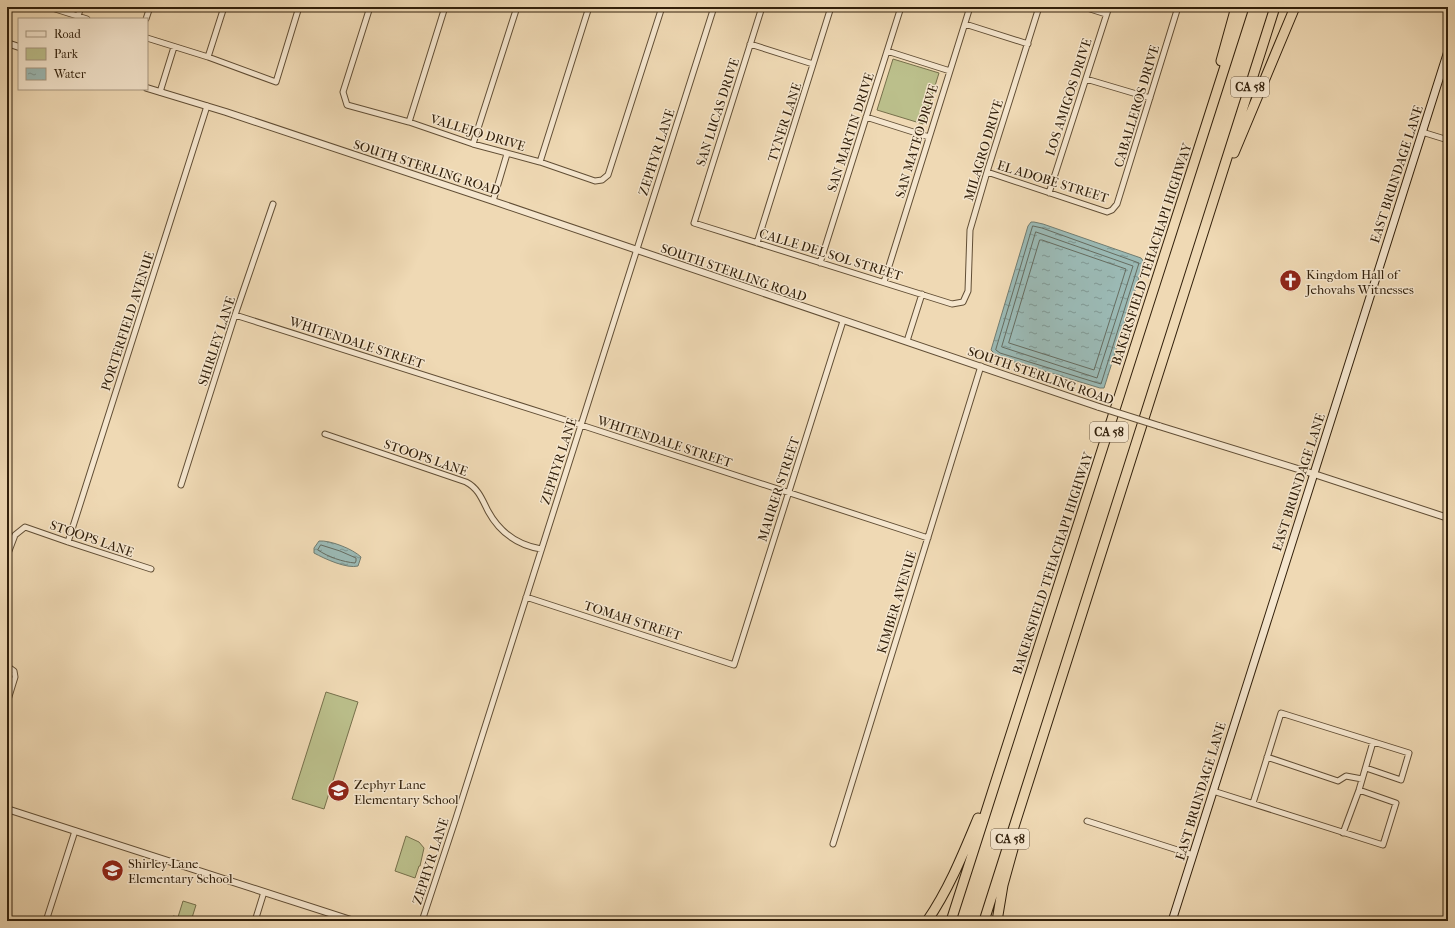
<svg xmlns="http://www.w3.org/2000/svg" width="1455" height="928" viewBox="0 0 1455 928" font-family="'IM FELL French Canon',serif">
<defs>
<pattern id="water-ripples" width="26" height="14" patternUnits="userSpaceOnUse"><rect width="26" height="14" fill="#9bb9b4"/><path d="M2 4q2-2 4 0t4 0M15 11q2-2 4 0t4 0" fill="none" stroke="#7f9691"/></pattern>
</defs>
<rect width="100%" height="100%" fill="#efd9b4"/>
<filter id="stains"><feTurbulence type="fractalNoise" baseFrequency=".005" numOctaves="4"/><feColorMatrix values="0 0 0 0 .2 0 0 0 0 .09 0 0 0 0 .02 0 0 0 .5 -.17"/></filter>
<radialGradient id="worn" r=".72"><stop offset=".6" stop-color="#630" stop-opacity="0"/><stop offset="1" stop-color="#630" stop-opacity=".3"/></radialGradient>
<!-- park -->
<path fill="#bbbf8b" stroke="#76704b" d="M893,59L939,73L923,124L877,110Z
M326,692L358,702L324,809L292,799Z
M406,836L419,842L424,848L420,866H419L415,878L395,871Z
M183,901L196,905L191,921H172L173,916L178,917Z"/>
<!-- water -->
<path fill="url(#water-ripples)" stroke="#717c70" d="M1031,222H1034L1043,224L1141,258L1144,262L1104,388H1100L998,357L991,350L1028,226Z
M319,541C330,540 353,549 361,557L358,566C347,569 325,559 314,553V548Z"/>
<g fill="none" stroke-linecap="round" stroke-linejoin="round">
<!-- shore -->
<path stroke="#666c60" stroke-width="1" d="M1033,226L1042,228L1139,263L1101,384L1000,353L996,350Z
M1036,232L1133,266L1097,378L1002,347Z
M1040,240H1042L1126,269L1094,370L1009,343Z
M321,545L340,551L356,558V561L355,563C343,562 328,557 318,550Z"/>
<defs>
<path id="minor" d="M49,7L87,19
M370,7L343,92L347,105L409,122L473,144L540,162L595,181L602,180L608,175L662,7
M762,7L694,223L952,304L963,302L968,291L970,230L987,172L1039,7
M1084,7L1106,14
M78,16L81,7
M146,19L150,7
M965,24L1028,44
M147,38L208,57L276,82L299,7
M750,44L813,64
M887,51L950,71
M208,57L224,7
M1086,79L1150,98
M160,92L174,47
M866,117L929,137
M409,122L445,7
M1422,132L1448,140
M473,144L517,7
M540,162L589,7
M987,172L1107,212L1112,210L1117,204L1178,7
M1049,193L1109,7
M493,201L507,154
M757,243L831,7
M820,263L901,7
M884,282L970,7
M235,315L581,425L928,538
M907,341L922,294
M325,434L466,482C478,488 482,499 488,511C500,533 517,545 541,549
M181,485L235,315L273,204
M68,542L207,106
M7,556L15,535L25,527L68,542L151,569
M526,597L734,665L843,321
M7,666L14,671L15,677L7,703
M1267,757L1338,781L1346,776L1362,779
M1213,791L1383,845L1396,803L1359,790
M1253,803L1281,713L1409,753L1401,780L1366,768
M1087,821L1193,855
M1343,833L1359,790L1373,742
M833,844L981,366
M46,921L75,831
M255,921L264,892
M422,921L456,818L714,7"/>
<path id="tertiary" d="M7,43L19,47
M147,88L226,112L493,201L1099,407
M1159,426L1314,474L1448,518
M7,809L354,921"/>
<path id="secondary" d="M1172,921L1448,51"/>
<path id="motorway" d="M1221,61L1236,7
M1234,153L1295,7
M927,921C949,889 963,854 978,818
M951,921L1244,7
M984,921L1275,7
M997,921L1003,885L1013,849"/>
</defs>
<!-- minor casing -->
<use href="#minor" stroke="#614e35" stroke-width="7"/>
<!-- tertiary casing -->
<use href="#tertiary" stroke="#614e35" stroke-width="8"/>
<!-- secondary casing -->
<use href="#secondary" stroke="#32200b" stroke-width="9"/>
<!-- motorway casing -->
<use href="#motorway" stroke="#32200b" stroke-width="11"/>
<!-- minor -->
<use href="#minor" stroke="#f5e6ce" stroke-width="5"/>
<!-- tertiary -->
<use href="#tertiary" stroke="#f5e6ce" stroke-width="6"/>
<!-- secondary -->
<use href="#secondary" stroke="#f5e6ce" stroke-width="7"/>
<!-- motorway -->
<use href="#motorway" stroke="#efd9b4" stroke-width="9"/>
<defs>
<path id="tertiary-bridge" d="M1099,407L1159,426"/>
</defs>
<!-- tertiary-bridge casing -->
<use href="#tertiary-bridge" stroke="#614e35" stroke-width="8" stroke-linecap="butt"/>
<!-- tertiary-bridge -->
<use href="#tertiary-bridge" stroke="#f5e6ce" stroke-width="6"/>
</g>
<!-- icons -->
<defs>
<symbol id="church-disc" viewBox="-11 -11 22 22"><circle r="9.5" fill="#8f2418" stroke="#f5e6ce"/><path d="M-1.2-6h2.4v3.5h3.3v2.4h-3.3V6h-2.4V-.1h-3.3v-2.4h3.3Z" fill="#fff"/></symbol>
<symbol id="school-disc" viewBox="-11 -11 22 22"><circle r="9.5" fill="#8f2418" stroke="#f5e6ce"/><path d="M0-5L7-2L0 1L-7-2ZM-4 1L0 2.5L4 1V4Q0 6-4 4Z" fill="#fff"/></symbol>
</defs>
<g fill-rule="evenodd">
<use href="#church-disc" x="1278" y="268" width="25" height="25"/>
<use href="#school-disc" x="326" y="778" width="25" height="25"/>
<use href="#school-disc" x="100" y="858" width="25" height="25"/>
</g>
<g text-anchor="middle" stroke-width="3" stroke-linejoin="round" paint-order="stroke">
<!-- shield labels -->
<g fill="#f5e6ce" stroke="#6c5b46" stroke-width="1">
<rect x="1231" y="77" width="38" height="20" rx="3"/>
<rect x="1090" y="422" width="38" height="20" rx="3"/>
<rect x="991" y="829" width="38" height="20" rx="3"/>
</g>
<g font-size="12" font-weight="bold" fill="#32200b">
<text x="1250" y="91">CA 58</text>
<text x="1109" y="436">CA 58</text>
<text x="1010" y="843">CA 58</text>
</g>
<!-- street labels -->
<g font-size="13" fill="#32200b" stroke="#f5e6ce">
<text transform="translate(1068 97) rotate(-72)" y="5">LOS AMIGOS DRIVE</text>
<text transform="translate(1136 106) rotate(-73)" y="5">CABALLEROS DRIVE</text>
<text transform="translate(717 112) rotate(-72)" y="5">SAN LUCAS DRIVE</text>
<text transform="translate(784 122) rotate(-72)" y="5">TYNER LANE</text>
<text transform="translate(478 132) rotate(17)" y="5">VALLEJO DRIVE</text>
<text transform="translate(850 132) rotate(-72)" y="5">SAN MARTIN DRIVE</text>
<text transform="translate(916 141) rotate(-73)" y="5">SAN MATEO DRIVE</text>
<text transform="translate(983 150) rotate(-73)" y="5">MILAGRO DRIVE</text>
<text transform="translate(656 152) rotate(-72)" y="5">ZEPHYR LANE</text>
<text transform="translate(427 167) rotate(18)" y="5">SOUTH STERLING ROAD</text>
<text transform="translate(1396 174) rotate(-72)" y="5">EAST BRUNDAGE LANE</text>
<text transform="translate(1053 181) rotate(17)" y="5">EL ADOBE STREET</text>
<text transform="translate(831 254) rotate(17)" y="5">CALLE DEL SOL STREET</text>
<text transform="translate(1151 254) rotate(-72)" y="5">BAKERSFIELD TEHACHAPI HIGHWAY</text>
<text transform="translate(734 272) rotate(19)" y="5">SOUTH STERLING ROAD</text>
<text transform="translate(127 321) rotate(-72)" y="5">PORTERFIELD AVENUE</text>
<text transform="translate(216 341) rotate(-72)" y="5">SHIRLEY LANE</text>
<text transform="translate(357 342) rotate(18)" y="5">WHITENDALE STREET</text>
<text transform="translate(1041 375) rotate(19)" y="5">SOUTH STERLING ROAD</text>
<text transform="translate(665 441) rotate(18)" y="5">WHITENDALE STREET</text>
<text transform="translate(426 457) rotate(19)" y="5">STOOPS LANE</text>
<text transform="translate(558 461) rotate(-72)" y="5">ZEPHYR LANE</text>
<text transform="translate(1298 482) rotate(-72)" y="5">EAST BRUNDAGE LANE</text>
<text transform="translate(778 489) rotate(-72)" y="5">MAURER STREET</text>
<text transform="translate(92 538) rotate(19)" y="5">STOOPS LANE</text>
<text transform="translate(1052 563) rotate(-72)" y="5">BAKERSFIELD TEHACHAPI HIGHWAY</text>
<text transform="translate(896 602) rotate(-73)" y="5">KIMBER AVENUE</text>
<text transform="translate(633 620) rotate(18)" y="5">TOMAH STREET</text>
<text transform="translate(1200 791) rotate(-73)" y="5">EAST BRUNDAGE LANE</text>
<text transform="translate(430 861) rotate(-72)" y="5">ZEPHYR LANE</text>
</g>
<!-- poi labels -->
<g font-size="13" fill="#32200b" stroke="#f5e6ce" text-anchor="start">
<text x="1306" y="279">Kingdom Hall of<tspan x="1306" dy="15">Jehovahs Witnesses</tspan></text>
<text x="354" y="789">Zephyr Lane<tspan x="354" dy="15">Elementary School</tspan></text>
<text x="128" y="868">Shirley Lane<tspan x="128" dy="15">Elementary School</tspan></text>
</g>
</g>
<!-- margin -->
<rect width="1455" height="928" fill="none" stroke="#efd9b4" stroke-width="24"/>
<rect x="8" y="8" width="1439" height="912" fill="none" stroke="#32200b" stroke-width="2"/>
<rect x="12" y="12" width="1431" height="904" fill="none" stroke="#32200b"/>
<!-- legend -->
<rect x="18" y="18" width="130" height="72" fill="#f5e6ce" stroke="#a79780"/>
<rect x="26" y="31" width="20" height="6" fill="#f5e6ce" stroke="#a79780"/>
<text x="54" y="38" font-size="12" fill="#32200b">Road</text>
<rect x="26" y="48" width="20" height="12" fill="#bbbf8b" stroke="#a79780"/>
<text x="54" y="58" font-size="12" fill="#32200b">Park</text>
<rect x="26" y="68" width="20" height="12" fill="url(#water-ripples)" stroke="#a79780"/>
<text x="54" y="78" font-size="12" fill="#32200b">Water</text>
<rect width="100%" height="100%" filter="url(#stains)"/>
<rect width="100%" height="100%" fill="url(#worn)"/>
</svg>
